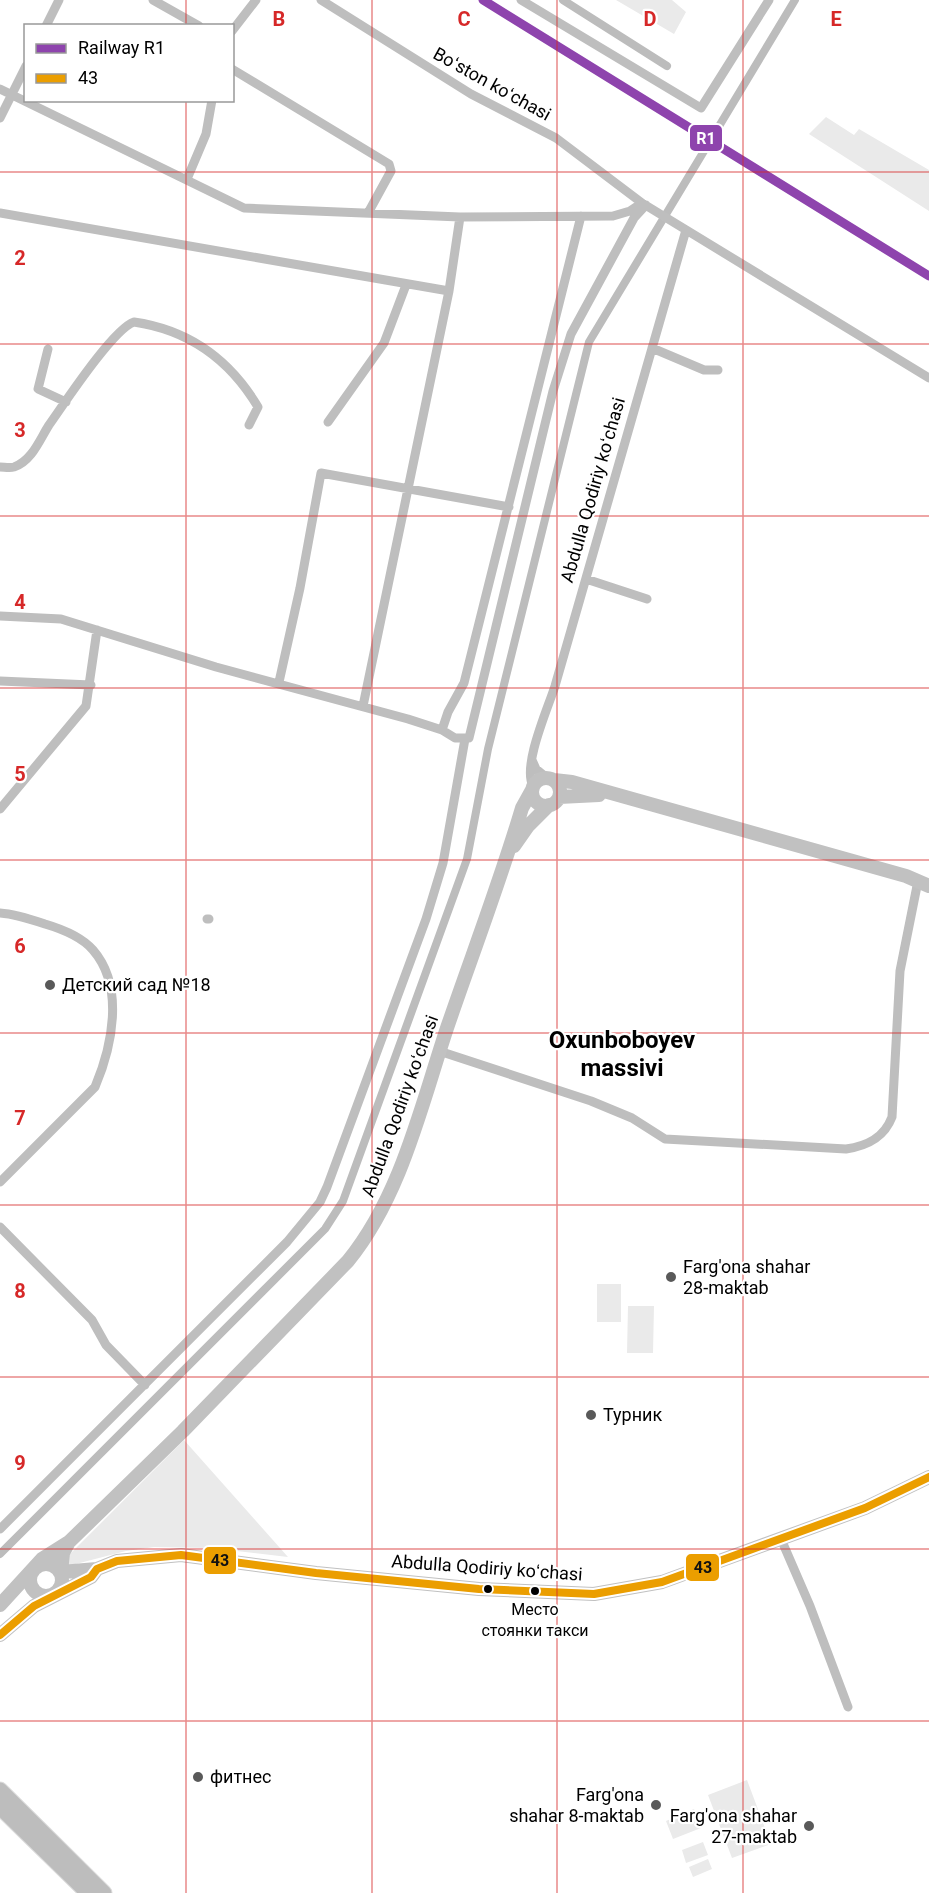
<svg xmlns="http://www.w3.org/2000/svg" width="929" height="1893" viewBox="0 0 929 1893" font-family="Roboto,sans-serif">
<rect width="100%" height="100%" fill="#fff"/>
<!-- green -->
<path fill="#eaeaea" d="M616,0H672L686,12L674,34Z
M826,117L854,135L859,129L929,170V211L809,134Z
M597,1284H621V1322H597Z
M628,1306H654L653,1353H627Z
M184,1440L288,1557L211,1548L154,1547L126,1551L68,1566L67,1557Z
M747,1780L771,1844L732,1858L708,1795Z
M694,1809L701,1828L673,1839L666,1821Z
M703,1842L708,1855L686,1863L682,1850Z
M708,1859L712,1869L693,1877L689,1867Z"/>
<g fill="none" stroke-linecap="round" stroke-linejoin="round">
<!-- canal -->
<path stroke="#bcbcbc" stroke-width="8" d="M563,0L667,66
M0,1554L325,1229L343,1201L467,859L488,749L589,342L795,0"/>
<defs>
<path id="primary" d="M0,1790L104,1893
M0,1807L88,1893"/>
</defs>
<!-- primary casing -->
<use href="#primary" stroke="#dbdbdb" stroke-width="17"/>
<!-- street -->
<path stroke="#bebebe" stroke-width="9" d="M153,0L199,26
M321,0L471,94L556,138L642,203L929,378
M521,0L701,108L769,0
M46,26L59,0
M232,31L256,0
M232,69L389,164L391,171L368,213
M0,89L244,208L460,217L613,216L630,211L642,203
M0,118L26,66
M187,179L206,134L212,100
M0,213L449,291L460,217
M652,348L704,370H718
M48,349L38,389L66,402
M328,422L384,343L406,285
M0,467C4,467 10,468 14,467C32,461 40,439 49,425C64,404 113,329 134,322C189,330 230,360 258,407L249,425
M586,579L647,599
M0,616L61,619L216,667L408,719L442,730L455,738H469
M0,681L91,685
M279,682L300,588L321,473L509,507
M363,706L449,291
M442,730L448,712L464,683L581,216
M469,738L553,391L571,334L634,218L646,205
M532,760L536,769L547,778
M533,786C522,766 548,708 555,686L686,230
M0,809L86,706L97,630
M0,913C15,914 30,919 45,924C62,929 81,936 93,950C125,987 112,1047 95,1087L0,1182
M207,919H209
M439,1051L591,1101L632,1118L665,1139L846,1149C867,1146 884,1138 892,1117L900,971L918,881
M0,1227L92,1320L106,1345L145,1385
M0,1529L287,1242L320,1202L327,1187L426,919L443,863L465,739
M781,1539L810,1606L848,1707"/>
<!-- secondary -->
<path stroke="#c1c1c1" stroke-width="14" d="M532 792a14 14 0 1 1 28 0a14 14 0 1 1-28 0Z
M554,780L572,782L906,876L929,886
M559,797L599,795
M514,846L528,826L549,805
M30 1580a16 16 0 1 1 32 0a16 16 0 1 1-32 0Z
M97,1569L61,1572L63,1553L69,1542L183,1431L348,1261C401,1196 421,1106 447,1028C472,955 500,882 522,808L532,790
M0,1605L42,1559L69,1542
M0,1635L34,1606L91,1577L97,1569L117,1561L181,1555L316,1573L479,1589L594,1594L662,1582L865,1508L929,1477"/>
<!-- primary -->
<use href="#primary" stroke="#bdbdbd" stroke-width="15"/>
<defs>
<path id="bus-1" d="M0,1635L34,1606L91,1577L97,1569L117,1561L181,1555L316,1573L479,1589L594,1594L662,1582L865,1508L929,1477"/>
</defs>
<!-- bus-1 casing -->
<use href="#bus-1" stroke="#fff" stroke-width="12"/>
<!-- bus-1 -->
<use href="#bus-1" stroke="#eb9e00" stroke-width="8"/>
<defs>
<path id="rail-1" d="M483,0L929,276"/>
</defs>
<!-- rail-1 casing -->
<use href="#rail-1" stroke="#fff" stroke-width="14"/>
<!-- rail-1 -->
<use href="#rail-1" stroke="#8e44ad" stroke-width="9"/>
</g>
<!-- grid -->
<path fill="none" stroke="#d62828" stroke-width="1.5" stroke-opacity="0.55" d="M186,0V26M372,0V1893M557,0V1893M743,0V1893M186,100V1893M0,172H929M0,344H929M0,516H929M0,688H929M0,860H929M0,1033H929M0,1205H929M0,1377H929M0,1549H929M0,1721H929"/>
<!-- markers -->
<g fill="#595959" stroke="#fff" stroke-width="2">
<circle cx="50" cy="985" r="6"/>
<circle cx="671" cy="1277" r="6"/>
<circle cx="591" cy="1415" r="6"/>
<circle cx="198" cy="1777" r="6"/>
<circle cx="656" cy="1805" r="6"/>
<circle cx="809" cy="1826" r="6"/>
</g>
<g fill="#000" stroke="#fff" stroke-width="2">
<circle cx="488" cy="1589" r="5"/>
<circle cx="535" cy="1591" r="5"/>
</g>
<g text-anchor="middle" stroke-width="4.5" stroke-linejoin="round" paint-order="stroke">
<!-- bus labels -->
<g font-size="16" fill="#000" stroke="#fff">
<text x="535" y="1615">Место<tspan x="535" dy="21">стоянки такси</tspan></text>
</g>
<!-- street labels -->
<g font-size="18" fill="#000" stroke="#fff">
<text transform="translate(492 84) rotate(29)" y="6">Boʻston koʻchasi</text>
<text transform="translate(593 490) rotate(-74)" y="6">Abdulla Qodiriy koʻchasi</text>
<text transform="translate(400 1106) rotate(-70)" y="6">Abdulla Qodiriy koʻchasi</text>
<text transform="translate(487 1568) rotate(4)" y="6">Abdulla Qodiriy koʻchasi</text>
</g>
<!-- poi labels -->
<g font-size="18" fill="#000" stroke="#fff" text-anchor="start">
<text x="62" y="991">Детский сад №18</text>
<text x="683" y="1273">Farg'ona shahar<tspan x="683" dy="21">28-maktab</tspan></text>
<text x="603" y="1421">Турник</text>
<text x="210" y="1783">фитнес</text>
<text x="644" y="1801" text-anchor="end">Farg'ona<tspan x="644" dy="21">shahar 8-maktab</tspan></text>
<text x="797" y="1822" text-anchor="end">Farg'ona shahar<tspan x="797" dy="21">27-maktab</tspan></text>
</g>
<!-- district labels -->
<g font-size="24" font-weight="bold" fill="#000" stroke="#fff">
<text x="622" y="1048">Oxunboboyev<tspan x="622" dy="28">massivi</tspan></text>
</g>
</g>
<g font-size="20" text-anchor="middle" font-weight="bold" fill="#d62828" stroke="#fff" stroke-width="4.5" stroke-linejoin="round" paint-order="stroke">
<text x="279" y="26">B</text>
<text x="464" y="26">C</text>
<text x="650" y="26">D</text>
<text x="836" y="26">E</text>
<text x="20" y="265">2</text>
<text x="20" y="437">3</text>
<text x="20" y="609">4</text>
<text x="20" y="781">5</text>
<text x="20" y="953">6</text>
<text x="20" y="1125">7</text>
<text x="20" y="1298">8</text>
<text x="20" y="1470">9</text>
</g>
<g stroke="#fff" stroke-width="2">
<rect x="689" y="124" width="34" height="28" rx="6" fill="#8e44ad"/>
<rect x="203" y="1546" width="34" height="29" rx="6" fill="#eb9e00"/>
<rect x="685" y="1553" width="35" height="29" rx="6" fill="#eb9e00"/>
</g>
<g font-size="16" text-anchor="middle" font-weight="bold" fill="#fff">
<text x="706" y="144">R1</text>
</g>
<g font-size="16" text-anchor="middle" font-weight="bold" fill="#111">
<text x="220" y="1566">43</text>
<text x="703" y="1573">43</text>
</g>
<!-- legend -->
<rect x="24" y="24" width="210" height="78" fill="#ffffff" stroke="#999999" stroke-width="1.5"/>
<rect x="36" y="44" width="30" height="9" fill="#8e44ad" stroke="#999999" stroke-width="1.5"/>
<text x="78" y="54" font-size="18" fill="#000000">Railway R1</text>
<rect x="36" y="74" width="30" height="9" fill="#eb9e00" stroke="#999999" stroke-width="1.5"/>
<text x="78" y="84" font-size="18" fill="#000000">43</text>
</svg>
